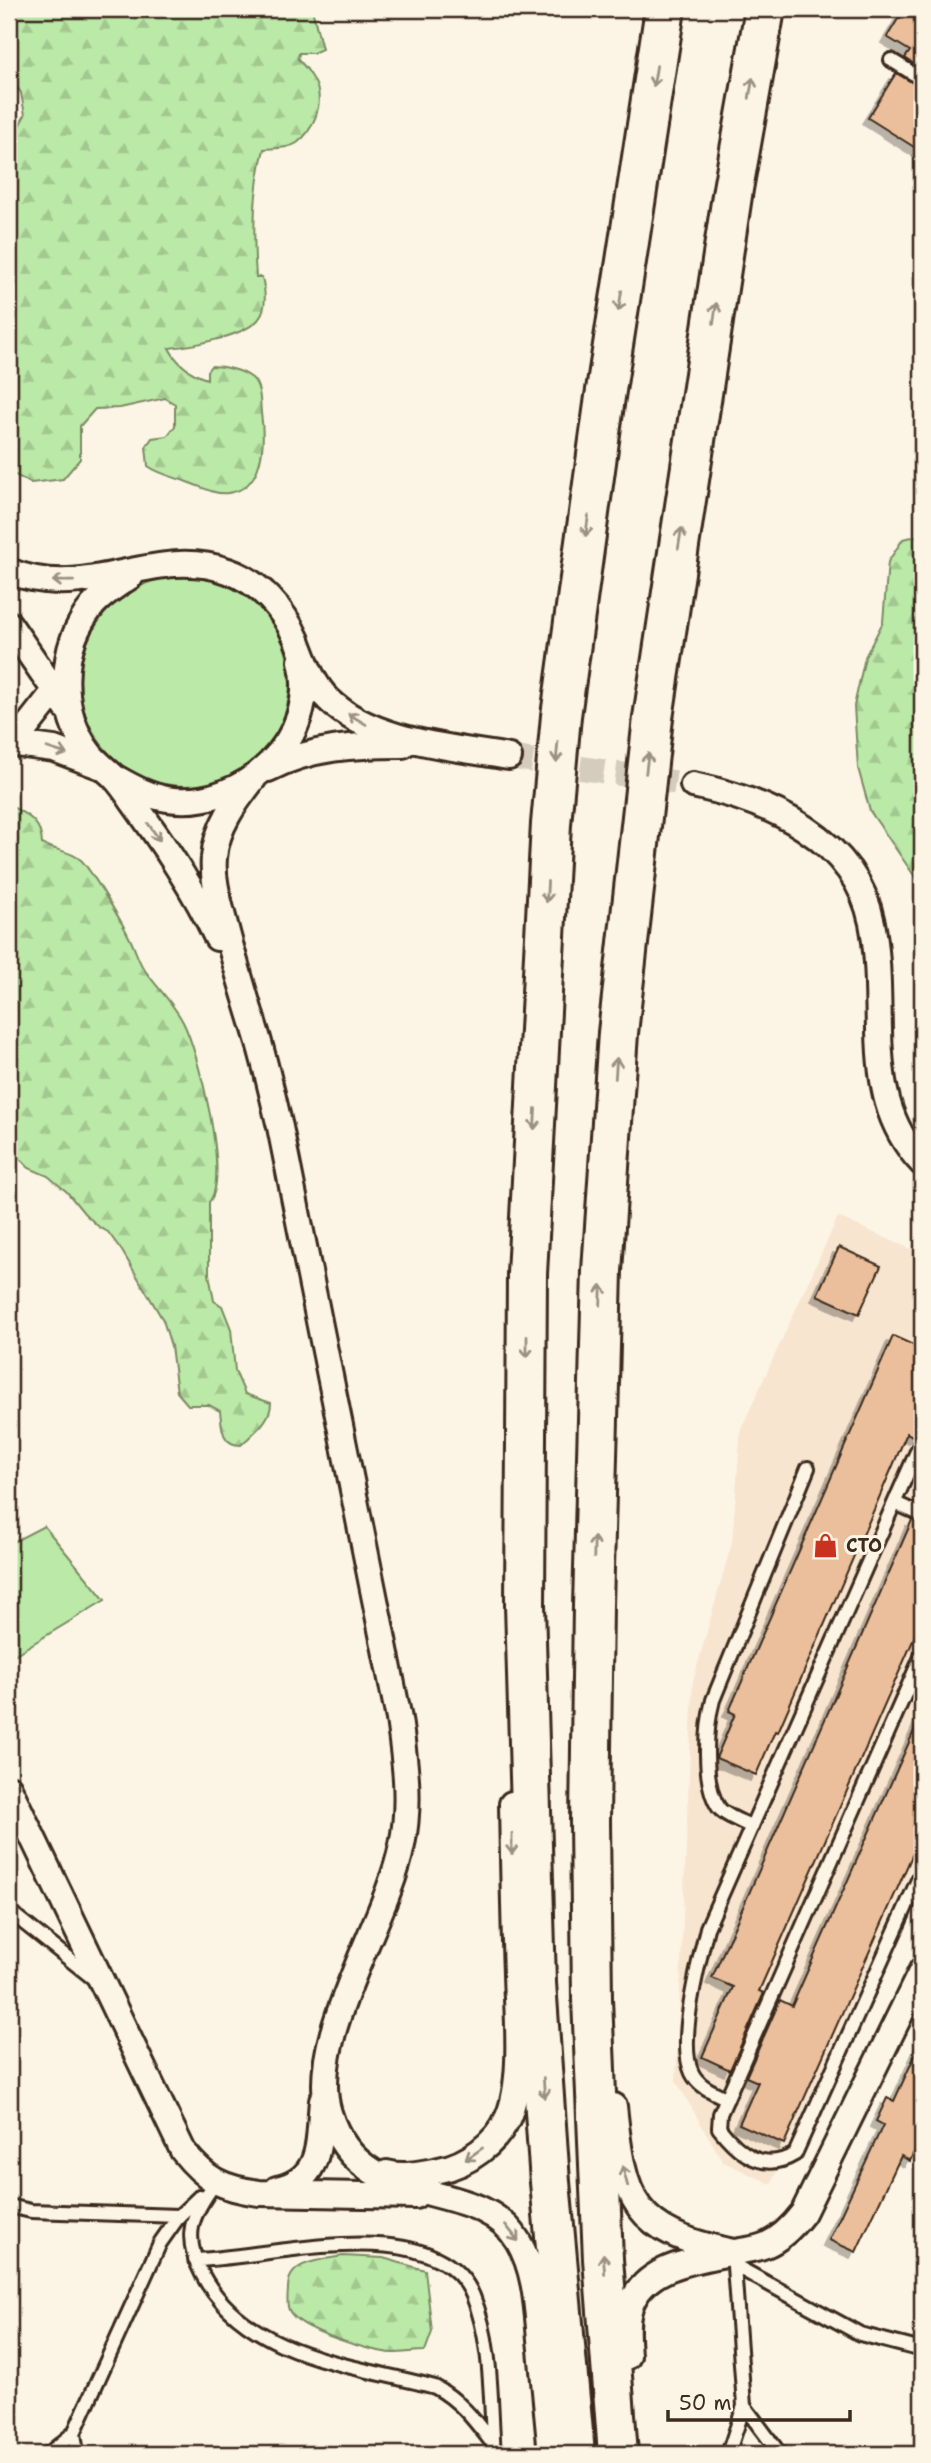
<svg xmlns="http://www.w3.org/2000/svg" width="931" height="2463" viewBox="0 0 931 2463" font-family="'Shantell Sans',sans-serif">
<defs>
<pattern id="forest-firs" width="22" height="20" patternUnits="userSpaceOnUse" patternTransform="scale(1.75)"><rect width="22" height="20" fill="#bbe9a8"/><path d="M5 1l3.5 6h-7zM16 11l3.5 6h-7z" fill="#a2c890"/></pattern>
<filter id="shadow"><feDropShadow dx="-6" dy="6" stdDeviation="0" flood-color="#0004"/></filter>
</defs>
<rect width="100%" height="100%" fill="#fcf5e5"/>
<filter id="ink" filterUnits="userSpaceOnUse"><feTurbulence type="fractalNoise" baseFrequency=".0143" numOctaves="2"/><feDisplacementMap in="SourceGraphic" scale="14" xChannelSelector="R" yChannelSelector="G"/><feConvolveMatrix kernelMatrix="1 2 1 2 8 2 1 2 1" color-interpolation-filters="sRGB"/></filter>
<g filter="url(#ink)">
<!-- built -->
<path fill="#f7e5cf" d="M838,1217L922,1254V1846L771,2184L723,2162L676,2081L693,1681L732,1542L741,1429Z"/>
<!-- green -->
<path fill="#bbe9a8" stroke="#7b8a63" stroke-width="2" d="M80 681a105 105 0 1 1 210 0a105 105 0 1 1-210 0Z
M44,1526L105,1600L9,1658V1544Z"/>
<!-- forest -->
<path fill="url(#forest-firs)" stroke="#7b8a63" stroke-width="2" d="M22,9H312L322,49L313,53H299L298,59C306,68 313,76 317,87C323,106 313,131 297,143C288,149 275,148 264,149C253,191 253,233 256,277H262C265,290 268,309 258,320C242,337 191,346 169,348C177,363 191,374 207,379V371L211,366C224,366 242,370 252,378C261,386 260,402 261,413C265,440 265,489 228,493C214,495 200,486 187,482C174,477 159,474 148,466L146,447L152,438L167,436L175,426V404L165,398L120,408L95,409L80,426V459L63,479L31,483L9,472V138L16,131L25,115L21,93L9,75V29Z
M922,535V883H921L913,874L870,811L858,768L854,706L865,657L883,622L888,562L903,539Z
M9,805C28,816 41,820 42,844C56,851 69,850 81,860C91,870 122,922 129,937C134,946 137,957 142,966C155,986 172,1001 183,1022C198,1051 231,1178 209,1202V1274L214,1301L222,1306L231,1329L235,1371L245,1394L271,1403C271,1421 253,1433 241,1445C221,1445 222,1427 220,1411L209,1405H188L177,1392L171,1346L163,1320L122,1251L108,1232L99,1227L84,1213L67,1192L48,1176L29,1168L9,1148Z
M343,2256L383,2258L425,2270L432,2332L425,2351C415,2351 403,2353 393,2353C371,2352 298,2330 289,2310C286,2304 288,2294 288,2288C288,2260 322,2260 343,2256Z"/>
<!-- building -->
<path fill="#ebbf9b" stroke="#3b2a1e" stroke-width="2" filter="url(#shadow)" d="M904,9H922V69L905,58L910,51L887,37Z
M896,73L922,88V152L868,118Z
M839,1247L881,1266L859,1314L817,1295Z
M893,1336L922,1349V1431L914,1437L907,1433L778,1732L775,1731L756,1775L716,1758L735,1714L729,1711Z
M912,1520L922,1524V1620L759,1991L764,1993L730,2070L702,2057L733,1987L712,1978Z
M922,1713V1833L784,2144L739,2124L758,2082L746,2077L780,2000L792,2006Z
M922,2040V2134L910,2161L901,2156L856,2252L829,2240L883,2125L876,2121L887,2098L894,2101Z"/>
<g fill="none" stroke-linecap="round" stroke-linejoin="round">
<!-- minor-tunnel -->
<path stroke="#d5ccbd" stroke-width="24" stroke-dasharray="24 12" stroke-linecap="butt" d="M509,757L693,785"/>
<defs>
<path id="service" d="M891,60L922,79
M895,1503L922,1515
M922,1655L720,2114L719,2128C739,2154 764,2173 795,2154L922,1871
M752,1827C743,1822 725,1816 719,1808C702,1784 706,1726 713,1700L808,1468
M9,1911L93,1978
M727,2099C714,2092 699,2087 692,2073C677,2042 699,1962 707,1928L922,1440
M216,2182C191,2215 182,2236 202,2274C246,2357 354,2365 435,2387C460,2400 476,2422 493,2444
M9,2206L31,2211L179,2216
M733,2252L744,2406L780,2454
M195,2260C267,2259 437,2208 473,2296C493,2345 490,2403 494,2454
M734,2265L860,2334L922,2350
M74,2433L77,2454
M48,2454L74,2433L160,2243L179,2216L200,2196
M728,2454L744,2406"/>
<path id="minor" d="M9,571C89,604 152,544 228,571C260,582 284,610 297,640C305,661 313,685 329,700C372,742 453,747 509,757
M131,576C117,585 104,593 93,605C58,647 58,711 90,754C97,763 106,769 113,776C121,784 127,793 133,802C164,845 194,889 217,938
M9,624L68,710
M9,739L25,729L62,682
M9,743L54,749L102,767
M268,769C312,747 355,745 403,745
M254,778C236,801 216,827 214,858C212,879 219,901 224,921C233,957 244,993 255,1029C265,1061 272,1094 280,1127L399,1719C405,1761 411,1803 402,1845C387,1923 306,2039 329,2113C361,2217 478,2173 518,2241C537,2273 537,2312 541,2349C544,2384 548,2419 551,2454
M118,779C134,788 149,796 167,799C242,811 321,738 301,661
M693,785C769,801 855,838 872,923C879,958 878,995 879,1030C880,1080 886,1125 922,1163
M9,1788L183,2151C206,2180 222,2188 259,2193L415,2196
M614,2106C624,2202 632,2231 733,2252
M387,2173C403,2178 423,2173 439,2170C467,2165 497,2143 508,2117C524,2080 517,2014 516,1974C514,1917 513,1861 512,1804
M277,2189C324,2179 318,2140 322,2101
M628,2356C627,2340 625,2322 630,2307C644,2266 693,2261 729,2253C742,2250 754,2250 766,2245C782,2238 793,2226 803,2213L922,1970"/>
<path id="trunk" d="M575,2454L550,2182L536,1983L525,1605L527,1274L551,824L561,716L605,397L665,9
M618,2454L603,2259L592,1999L590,1821L593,1606L602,1271L618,1033L653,718L733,189L765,9"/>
</defs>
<!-- service casing -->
<use href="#service" stroke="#3b2a1e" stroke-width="18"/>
<!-- minor casing -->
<use href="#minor" stroke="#3b2a1e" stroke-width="30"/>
<!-- trunk casing -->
<use href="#trunk" stroke="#3b2a1e" stroke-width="44"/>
<!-- service -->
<use href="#service" stroke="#fcf5e5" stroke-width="12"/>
<!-- minor -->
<use href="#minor" stroke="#fcf5e5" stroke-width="24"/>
<!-- trunk -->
<use href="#trunk" stroke="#fcf5e5" stroke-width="38"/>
</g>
<!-- one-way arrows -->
<defs><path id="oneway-shaft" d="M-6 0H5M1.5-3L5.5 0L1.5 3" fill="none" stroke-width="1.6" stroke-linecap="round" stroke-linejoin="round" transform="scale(1.75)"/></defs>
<g stroke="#9c9082">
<use href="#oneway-shaft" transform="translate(655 76) rotate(99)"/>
<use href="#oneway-shaft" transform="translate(751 88) rotate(-80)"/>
<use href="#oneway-shaft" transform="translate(620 301) rotate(99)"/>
<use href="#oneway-shaft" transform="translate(715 313) rotate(-82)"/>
<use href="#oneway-shaft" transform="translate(587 526) rotate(98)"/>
<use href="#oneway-shaft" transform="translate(680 538) rotate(-81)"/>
<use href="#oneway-shaft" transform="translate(63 581) rotate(-179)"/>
<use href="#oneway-shaft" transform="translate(357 719) rotate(-149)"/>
<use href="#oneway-shaft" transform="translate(57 751) rotate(18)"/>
<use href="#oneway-shaft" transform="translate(557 752) rotate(95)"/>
<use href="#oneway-shaft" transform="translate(647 763) rotate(-83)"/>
<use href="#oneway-shaft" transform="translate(154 832) rotate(55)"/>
<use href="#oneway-shaft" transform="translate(547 892) rotate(93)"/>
<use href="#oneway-shaft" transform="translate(616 1068) rotate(-86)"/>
<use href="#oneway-shaft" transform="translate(535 1119) rotate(93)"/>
<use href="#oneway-shaft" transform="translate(601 1295) rotate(-88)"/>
<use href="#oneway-shaft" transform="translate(527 1347) rotate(90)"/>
<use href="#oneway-shaft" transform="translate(594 1547) rotate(-89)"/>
<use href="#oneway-shaft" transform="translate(512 1844) rotate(90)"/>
<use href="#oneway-shaft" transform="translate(544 2088) rotate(86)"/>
<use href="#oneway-shaft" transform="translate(474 2154) rotate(145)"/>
<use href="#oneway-shaft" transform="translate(625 2176) rotate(-105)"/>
<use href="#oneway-shaft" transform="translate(512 2233) rotate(52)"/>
<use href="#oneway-shaft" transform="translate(604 2264) rotate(-94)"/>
</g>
</g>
<!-- icons -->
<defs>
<symbol id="shop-bare" viewBox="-9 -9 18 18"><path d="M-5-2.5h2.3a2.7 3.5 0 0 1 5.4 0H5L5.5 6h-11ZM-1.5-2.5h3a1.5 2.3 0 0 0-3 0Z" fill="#c8321e" stroke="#fcf5e5" stroke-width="2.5" paint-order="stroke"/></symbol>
</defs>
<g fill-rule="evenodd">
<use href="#shop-bare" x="808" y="1528" width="35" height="35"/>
</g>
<g text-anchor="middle" stroke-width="6" stroke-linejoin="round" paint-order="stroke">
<!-- poi labels -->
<g font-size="19" font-weight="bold" fill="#3b2a1e" stroke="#fcf5e5" text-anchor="start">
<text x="846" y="1552">СТО</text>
</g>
</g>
<!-- margin -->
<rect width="931" height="2463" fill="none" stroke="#fcf5e5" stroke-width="35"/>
<rect x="18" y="18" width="896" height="2428" fill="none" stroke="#3b2a1e" stroke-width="2.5" filter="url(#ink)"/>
<!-- scale -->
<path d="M668 2410v10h182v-10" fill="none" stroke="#3b2a1e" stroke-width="3.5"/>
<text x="679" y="2410" font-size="21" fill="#3b2a1e" stroke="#fcf5e5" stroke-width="5" paint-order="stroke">50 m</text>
</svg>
